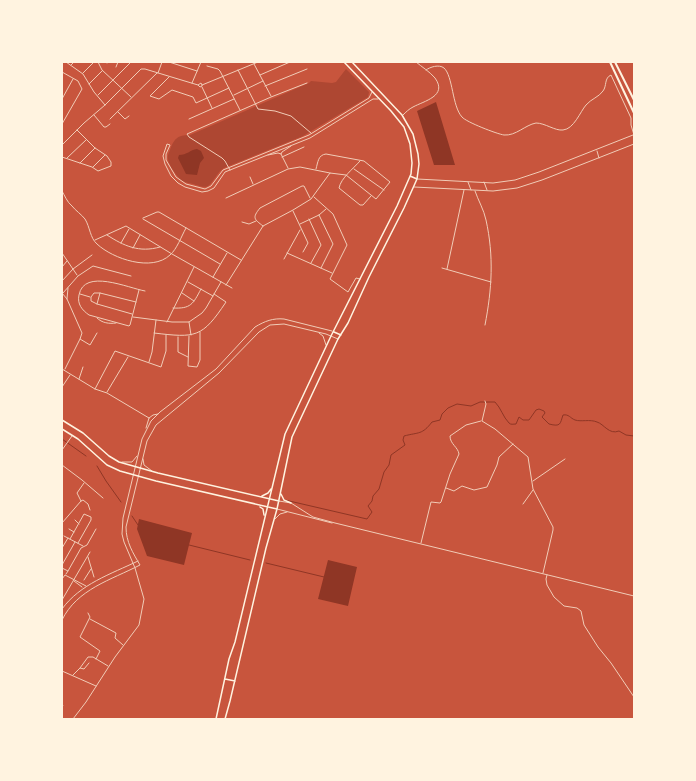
<svg xmlns="http://www.w3.org/2000/svg" width="696" height="781" viewBox="0 0 696 781" font-family="Arial,sans-serif">
<rect width="100%" height="100%" fill="#c8553d"/>
<!-- green -->
<path fill="#ae4732" d="M346,69L369,92L368,97L303,136L224,168C217,172 213,183 208,186C204,188 200,186 196,185C191,183 185,183 181,180C176,175 169,166 168,159C167,156 169,153 170,150C174,139 177,135 190,135L309,83L311,81L332,83L336,82Z"/>
<!-- water -->
<path fill="#8f3625" d="M436,102L455,165H434L417,111Z
M197,149L201,151L204,158L200,163L197,175L186,174L178,158L179,155C187,155 190,150 197,149Z
M139,519L192,533L184,565L147,556L137,529Z
M328,560L357,567L348,606L318,599Z"/>
<g fill="none" stroke-linecap="round" stroke-linejoin="round">
<!-- stream -->
<path stroke="#8f3625" stroke-width="1" d="M62,439L86,456
M97,466L106,481L121,502
M285,500L367,519L372,512L368,506L372,501L373,496L379,489L384,472L389,465L391,455L405,445L403,440L404,436C419,432 422,435 432,422L440,420L442,414L448,408L457,404L471,406L480,402H495C501,408 503,417 509,423C511,425 513,424 516,424L519,417L523,420H529L536,410L539,409L544,411L545,413L542,417L549,424C561,427 560,424 563,415C569,414 570,418 575,420C581,422 590,419 597,422C604,424 609,435 619,431L626,435L634,436
M132,516L138,525
M189,545L250,560
M266,563L324,577"/>
<!-- minor -->
<path stroke="#f1ccb7" stroke-width="1" d="M66,62L83,74L94,92L105,105
M98,62L102,70L131,97
M169,62L197,71
M107,63V62
M254,64L271,96
M71,65L74,62
M207,66L218,69L220,71L240,110
M116,67L118,62
M238,70L258,109L275,111L291,116L311,133
M62,72L78,81L82,89L62,124
M83,73L94,62
M158,73L162,62
M260,75L290,62
M169,77L150,96L159,99L172,90L193,97L196,103L229,88
M192,83L201,62
M89,84L102,71
M202,85L201,83L198,85L200,87L202,86V85L258,62
M265,86L307,69
M202,87L212,108
M372,92L369,98L309,135L223,170L211,186L205,189L186,184L176,177L166,160V154L170,145L167,144L163,156L165,164L171,176L178,183L185,187L202,192L208,191L214,188L225,172L310,138L373,99H378
M98,95L131,62
M234,95L263,81
M62,99L73,79
M118,112L125,119L129,116
M94,115L104,127H106L110,124
M110,119L157,73
M189,119L234,99
M62,145L84,123L105,105L141,69H145L198,85
M281,154L288,168
M268,155L278,153L281,154L282,152L291,146
M62,157L92,167L98,171L111,166V162L107,156L95,148L77,130
M282,157L304,147
M67,158L86,140
M360,161C353,169 341,178 339,188L360,205H363L371,196
M80,163L95,148
M93,167L105,155
M354,169L384,190
M230,170L225,161L222,158L189,137L187,134L271,97L307,83
M250,177L253,184
M62,191C65,196 67,202 72,206C76,211 81,214 85,219C90,227 90,238 97,244C113,259 152,272 170,255C177,249 181,237 186,228
M314,197L333,214L347,245L330,279L348,292L356,278L360,279
M226,198L288,169L300,167L330,173
M293,211L308,243L303,252
M319,215L333,244L321,268
M143,218L157,212H159L241,260
M143,219L220,264
M309,219L321,245L311,263
M242,222L249,224L256,221
M300,224L319,215L326,209
M263,226C254,219 252,218 260,208L302,186H304L310,198
M107,235C124,246 139,253 160,247
M95,240L126,226L172,254L232,288
M121,243L129,229
M133,248L140,235
M62,253L77,275
M287,253L332,273
M284,259L300,230
M62,267L67,261
M442,268L491,282
M447,269L464,190
M213,277L227,253
M62,281L73,269L92,255
M188,282L213,296
M226,285L263,226L293,210L311,199L330,173L346,175L376,199L390,182L364,161L326,154C318,155 318,162 316,169
M139,290L130,325L129,326L89,315C82,310 77,304 79,295C84,268 128,288 145,291
M62,293L67,299L82,333L80,339L90,345L97,333
M63,293L78,276L93,266L131,276
M182,293L194,301
M80,294L90,297
M67,299L68,288
M97,304L100,293
M173,308C191,309 193,304 201,289
M132,314L97,304L91,301V297L94,293H100L136,302
M133,317L172,322H189L202,313L206,308L221,282
M97,318C102,323 109,324 116,323
M167,322L194,267
M189,322L191,335
M154,333C196,338 202,338 226,302L214,294
M319,333L323,336L326,345
M189,336L188,366L197,367L200,360V332
M178,337V352L188,357
M149,362L152,352L156,320
M62,369L95,389L107,393L149,418
M65,369L80,339
M79,379L83,367
M62,387L70,375
M95,389L115,351L161,367L166,351V335
M107,392L128,357
M485,401L486,404L482,421L495,429L528,457L533,489L553,527V530L543,573
M146,428L149,418L153,415L158,414
M62,450L72,436
M143,459L144,465L152,471
M122,462H132L137,456
M62,465L82,480L103,498
M533,481L565,459
M446,488L454,491L462,486L474,490L487,487L497,465L499,457L513,444
M81,501L77,493L84,483
M81,501L83,500L88,504L90,510
M523,504L533,490
M75,520L79,524
M62,523L81,501
M69,529L74,532
M64,536L83,546
M70,539L84,514L91,517V520L78,543
M421,543L431,502L440,503L441,502L450,474L459,454C458,447 450,444 450,436L466,425L481,421
M62,548L68,538
M88,557L94,577
M62,565L75,542
M62,568L68,571L66,574
M68,571L81,548L87,545L96,529
M547,575L546,579L547,585L554,597L564,606L577,608L581,611L584,625L598,647L611,663L634,697
M62,579L65,575L86,586
M84,580L91,569
M74,581L82,587
M62,600L90,552
M62,609C80,584 111,574 138,561
M88,613L90,617L80,637L100,651L96,659
M90,619L116,633L115,638L123,645
M62,620C77,589 111,580 140,565C133,553 126,542 126,527L147,441L156,425L219,373L259,332L270,325L284,324L326,334L338,339
M80,668L88,657H93L108,666
M62,671L96,686
M73,675L80,668L84,669L89,663
M62,707L63,706
M73,719L86,702L115,657L139,625L144,599L135,568L124,542L122,534L123,518L142,439L151,421L160,412L216,369L255,327C265,321 273,318 284,319L332,331
M631,719L634,718"/>
<!-- tertiary -->
<path stroke="#f1ccb7" stroke-width="1" d="M426,70C430,67 439,64 444,68C453,76 452,106 462,117C466,122 497,134 504,135C516,136 525,125 536,123C545,123 555,131 563,130C574,129 580,112 586,105C591,99 599,97 603,91C607,86 604,78 611,75L631,118V125L634,135
M403,115C406,112 409,109 413,107C424,101 448,96 435,78C430,72 422,67 416,62
M597,151L599,158
M417,179L493,183L515,180L539,172L633,135
M468,182L471,190
M484,182L487,190
M414,187L493,191L517,188L542,180L634,144
M475,191C478,200 484,210 486,220C494,256 492,289 485,325
M279,501L291,503L313,517L335,523L634,596
M277,509L332,523
M275,519L280,514L287,512"/>
<!-- secondary -->
<path stroke="#fff3e0" stroke-width="1.5" d="M410,176L417,179
M334,332L341,335
M62,420L83,433L109,456L119,462L158,473L279,501
M62,429L78,439L107,465L120,471L156,481L277,509
M281,494L284,500L291,503
M262,496L268,493L271,489
M260,507L263,509L264,515
M225,679L235,681
M216,719L229,659L235,642L285,434L331,336L397,206L411,174L412,163L410,144L404,127L391,111L344,62
M225,719L230,701L266,548L277,509L292,437L338,339L348,323L369,277L404,208L417,179L419,164L418,154L413,134L402,115L352,62"/>
<!-- motorway -->
<path stroke="#fff3e0" stroke-width="2" d="M610,62L634,113
M615,62L634,100"/>
</g>
<!-- border -->
<rect width="696" height="781" fill="none" stroke="#fff3e0" stroke-width="126"/>
</svg>
